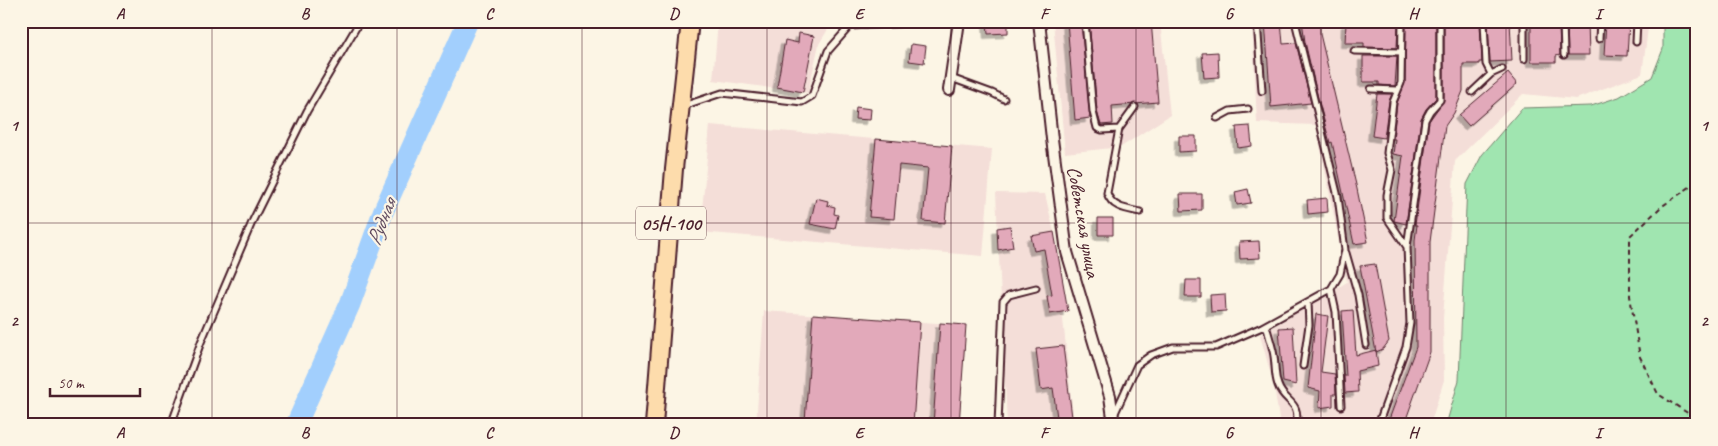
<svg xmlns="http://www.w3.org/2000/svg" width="1718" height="446" viewBox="0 0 1718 446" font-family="Caveat,sans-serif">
<defs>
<filter id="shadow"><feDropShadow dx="-4.5" dy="4.5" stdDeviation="0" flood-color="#0004"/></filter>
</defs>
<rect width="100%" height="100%" fill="#fcf5e5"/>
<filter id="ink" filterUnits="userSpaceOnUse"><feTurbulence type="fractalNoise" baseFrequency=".02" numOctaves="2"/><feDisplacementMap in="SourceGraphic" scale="10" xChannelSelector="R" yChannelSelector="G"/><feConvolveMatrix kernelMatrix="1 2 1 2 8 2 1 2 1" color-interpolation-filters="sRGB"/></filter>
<g filter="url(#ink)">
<!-- built -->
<path fill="#f4ded8" d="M718,21H833L819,44L808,93L713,80Z
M1053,21H1160L1170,115L1121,147L1065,153Z
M1252,21H1649L1642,74L1576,99L1523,94L1455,161L1443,318L1444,380L1430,425H1280L1274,386L1260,335L1347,282L1316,125L1257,123Z
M710,125L992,149L983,256L700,232Z
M996,193L1045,194L1054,232L1074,425H1007Z
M764,311L966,325L959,425H756Z"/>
<!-- green -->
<path fill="#a0e5b0" stroke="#75826e" d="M1663,21H1697V425H1446L1459,380L1467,184L1482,155L1522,108L1591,106L1619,97L1652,77L1663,49Z"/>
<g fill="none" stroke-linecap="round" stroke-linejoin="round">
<!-- river -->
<path stroke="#a2cffd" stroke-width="21" d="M296,425L350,304L383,212L468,21"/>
</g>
<!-- building -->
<path fill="#e2a9ba" stroke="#4a1f2b" filter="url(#shadow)" d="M987,21H1008V33L988,34Z
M1067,21H1081L1090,118L1075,120Z
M1089,21H1151L1158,102L1112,106L1113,124L1101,125L1097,111Z
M1265,21H1281L1283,44L1296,43L1311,103L1271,107Z
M1302,21H1320V34L1357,189L1368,242L1354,244L1332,142L1330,143L1319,102L1305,42Z
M1408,21H1436V98L1426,109L1421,119L1406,224L1394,221L1403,156L1393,154L1395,139H1393L1397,103L1405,83L1406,24L1408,25Z
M1444,21H1480L1482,62H1479V64H1463V91L1454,113L1445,126L1430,242V352L1404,425H1387L1416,347L1415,240L1417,225H1415L1429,121L1444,100Z
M1488,21H1510L1512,61L1490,62Z
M1531,21H1559L1560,55L1556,56V62H1531Z
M1567,21H1588L1589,55H1568Z
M1606,21H1629L1627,56L1604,55Z
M1346,23L1398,24L1397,48L1364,47V43H1345Z
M799,33L814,36L803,92L777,87L785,40L798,43Z
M911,44L926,46L924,63L909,61Z
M1218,52L1219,77L1204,78L1202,53Z
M1363,56H1397L1395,86L1379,85V82H1363Z
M1508,73L1517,84L1469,126L1459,115Z
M1377,94H1392L1389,101L1384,138L1372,136Z
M856,107L871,109L870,120L855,119Z
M1250,126L1252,146L1238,148L1236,127Z
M1179,136H1196V151L1179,152Z
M876,139L952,146L945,223L923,221L928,168L899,165L894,219L869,217Z
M1248,189L1251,203L1237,205L1235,192Z
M1180,194H1202V210L1181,211Z
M816,198L828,201L827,205L835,207L834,214L838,215L835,229L810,224Z
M1327,198L1328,212L1308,214L1307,200Z
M1098,218H1113V235H1098Z
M1010,226L1013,247L998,250L997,228Z
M1054,232L1068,311L1050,314L1047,296L1052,295L1044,249L1034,251L1031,236Z
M1259,241L1260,258L1240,259L1239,242Z
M1375,264L1389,341L1383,349L1376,352L1360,266Z
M1186,280H1201V297H1185Z
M1225,294L1226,311L1211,312L1210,295Z
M1353,310L1356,355L1376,350L1378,366L1357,371L1358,392L1345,393L1344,376H1346L1342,311Z
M813,314L920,322L913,425H830V423L805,421Z
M1316,314L1328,316L1321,372L1335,374L1336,394H1333V406L1319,408L1320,391L1308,388Z
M940,323L966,325L959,425H933Z
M1293,327L1296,385L1283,382L1279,328Z
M1063,346L1073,425H1058L1053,388L1041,390L1036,349Z"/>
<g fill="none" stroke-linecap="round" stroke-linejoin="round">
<defs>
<path id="lane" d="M1085,21L1093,112L1097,128L1102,130L1119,129L1135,107
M1257,21L1262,91
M1402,21L1401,83L1393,102L1387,153L1392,170L1387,195V218L1407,247
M1484,21L1486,64L1491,74
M1524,21V59
M1563,21L1564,55
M1599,39L1600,21
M1636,42L1637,21
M1354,51L1401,52
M951,78L992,93L1004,99
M1371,89L1397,90
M1472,92L1491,74L1502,69
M683,106L722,93L802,102L812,96L828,51L850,26L953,21
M1217,118L1230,111L1248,109
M1119,129L1107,193C1112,208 1126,209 1140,212
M1346,253L1358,295L1366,345
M1331,289L1336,312L1341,406
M1266,325C1268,333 1271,342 1273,351C1276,362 1274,375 1278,385C1284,403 1301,400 1296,425
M1303,366L1309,325L1308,302
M1115,413L1137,365L1151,355L1173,347H1216L1262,327L1331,289L1340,274L1345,250L1338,197L1295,21
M171,425L201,342L253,220L307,111L360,21
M998,425L1003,302L1009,295L1036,288
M1378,425L1406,347L1410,323L1407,247L1425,120L1430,111L1440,100V21"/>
<path id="street" d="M1039,21L1052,139L1067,252L1110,396L1114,425
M949,90L959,21"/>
<path id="primary" d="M654,425L674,169L690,21"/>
</defs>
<!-- lane casing -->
<use href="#lane" stroke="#4a1f2b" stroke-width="9"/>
<!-- street casing -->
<use href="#street" stroke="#4a1f2b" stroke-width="14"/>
<!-- primary casing -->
<use href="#primary" stroke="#4a1f2b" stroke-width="20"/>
<!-- path -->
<path stroke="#4a1f2b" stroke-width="2" stroke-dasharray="5 4" stroke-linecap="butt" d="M1697,182L1661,207L1630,236V296L1640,357L1658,394L1697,419"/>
<!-- lane -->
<use href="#lane" stroke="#fcf5e5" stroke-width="5"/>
<!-- street -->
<use href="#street" stroke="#fcf5e5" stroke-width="10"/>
<!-- primary -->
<use href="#primary" stroke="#fddcac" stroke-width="16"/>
</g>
</g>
<!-- grid -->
<path fill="none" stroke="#4a1f2b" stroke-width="1" stroke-opacity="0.55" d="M212,21V425M397,21V425M582,21V425M767,21V425M951,21V425M1136,21V425M1321,21V425M1506,21V425M21,223H1697"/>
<g text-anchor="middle" stroke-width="4.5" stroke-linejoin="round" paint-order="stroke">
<!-- shield labels -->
<rect fill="#fcf5e5" stroke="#7f5f63" stroke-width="1" x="636" y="206.5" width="70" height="33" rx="4"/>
<g font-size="19" font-weight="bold" fill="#4a1f2b">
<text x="671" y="230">05Н-100</text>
</g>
<!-- street labels -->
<g font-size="20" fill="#4a1f2b" stroke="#fcf5e5">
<text transform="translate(1084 222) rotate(80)" y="7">Советская улица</text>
</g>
<!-- water labels -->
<g font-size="21" font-style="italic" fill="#604b60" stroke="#fcf5e5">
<text transform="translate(381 222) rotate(-69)" y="7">Рудная</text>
</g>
</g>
<!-- margin -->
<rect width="1718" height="446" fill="none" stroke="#fcf5e5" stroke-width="55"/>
<!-- scale -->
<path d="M50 388v8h90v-8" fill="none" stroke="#4a1f2b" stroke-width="2.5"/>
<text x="58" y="388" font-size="15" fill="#4a1f2b" stroke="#fcf5e5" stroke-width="4" paint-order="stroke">50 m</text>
<rect x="28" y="28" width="1662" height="390" fill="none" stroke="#4a1f2b" stroke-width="2"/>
<g font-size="16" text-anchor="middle" font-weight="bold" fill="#4a1f2b">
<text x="120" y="19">A</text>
<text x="305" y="19">B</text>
<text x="489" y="19">C</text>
<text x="674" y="19">D</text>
<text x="859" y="19">E</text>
<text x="1044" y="19">F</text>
<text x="1229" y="19">G</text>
<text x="1413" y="19">H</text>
<text x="1598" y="19">I</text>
<text x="14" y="131">1</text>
<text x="1704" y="131">1</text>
<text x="14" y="326">2</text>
<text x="1704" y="326">2</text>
<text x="120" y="438">A</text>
<text x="305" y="438">B</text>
<text x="489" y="438">C</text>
<text x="674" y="438">D</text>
<text x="859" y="438">E</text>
<text x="1044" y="438">F</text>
<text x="1229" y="438">G</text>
<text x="1413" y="438">H</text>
<text x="1598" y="438">I</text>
</g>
</svg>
